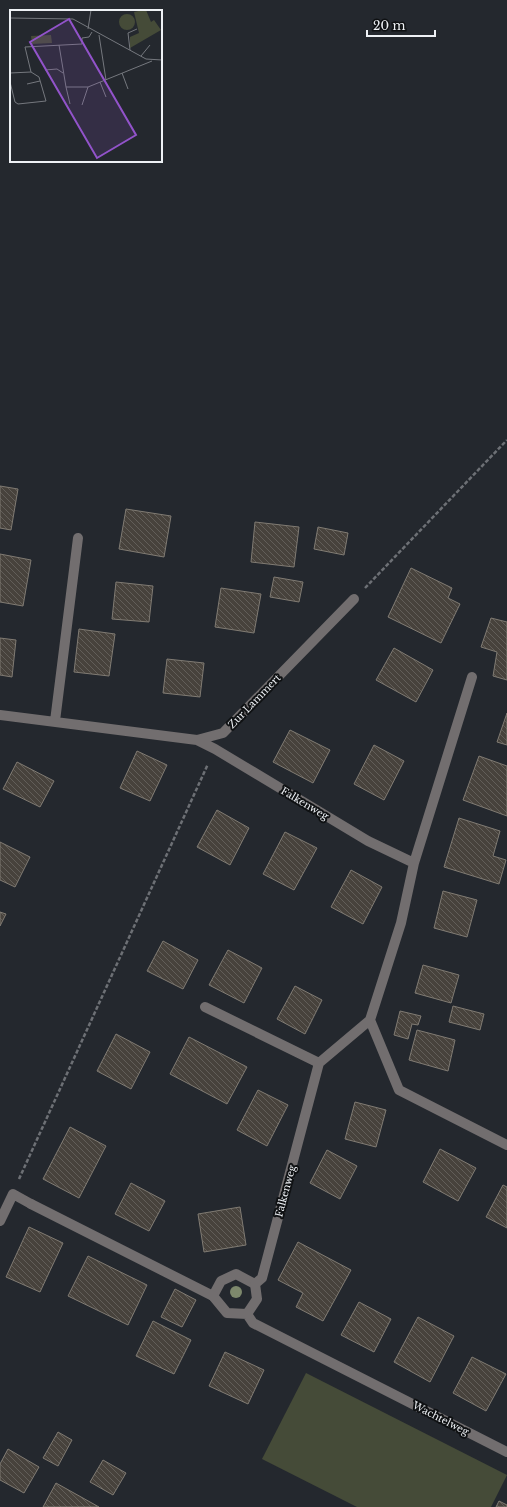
<svg xmlns="http://www.w3.org/2000/svg" width="507" height="1507" viewBox="0 0 507 1507" font-family="'Libre Baskerville',serif">
<defs>
<pattern id="building-back-hatch" width="6" height="6" patternUnits="userSpaceOnUse"><rect width="6" height="6" fill="#47423c"/><path d="M-1 5l2 2M0 0l6 6M5-1l2 2" fill="none" stroke="#625e59"/></pattern>
</defs>
<rect width="100%" height="100%" fill="#24282e"/>
<!-- grass -->
<path fill="#454b38" d="M306,1373L507,1475L491,1507H357L262,1459Z"/>
<!-- building -->
<path fill="url(#building-back-hatch)" stroke="#807b73" d="M0,486L18,489L11,530L0,528Z
M126,509L171,516L164,557L119,549Z
M255,522L299,527L294,567L251,562Z
M318,527L348,533L344,555L314,549Z
M0,554L31,560L23,606L0,602Z
M411,568L452,588L448,598L460,604L441,643L388,617Z
M274,577L303,582L299,602L270,597Z
M116,582L153,586L149,622L112,619Z
M221,588L261,594L254,633L215,627Z
M491,618L507,622V680L493,676L497,652L481,647Z
M79,629L115,634L109,676L74,672Z
M0,638L16,640L12,677L0,675Z
M394,648L433,670L416,702L376,680Z
M167,659L204,663L200,697L163,693Z
M507,713V745L497,742Z
M290,730L330,750L313,783L273,762Z
M374,745L404,761L384,800L354,784Z
M137,751L167,765L150,801L120,788Z
M479,756L507,766V816L463,800Z
M17,762L54,781L40,807L3,789Z
M217,810L249,828L230,865L197,847Z
M459,818L500,831L493,856L506,860L499,884L444,867Z
M285,832L317,848L294,890L263,874Z
M0,842L30,857L15,887L0,880Z
M351,870L382,887L363,924L331,907Z
M443,891L477,900L467,937L434,928Z
M0,912L6,914L0,926Z
M163,941L198,960L183,989L147,971Z
M228,950L262,968L244,1003L209,985Z
M423,965L459,975L451,1003L415,993Z
M295,986L322,1000L305,1034L277,1019Z
M453,1006L484,1014L480,1030L449,1022Z
M400,1011L421,1016L418,1025L412,1024L408,1039L394,1035Z
M417,1030L455,1040L448,1071L409,1060Z
M116,1034L150,1052L131,1089L97,1071Z
M189,1037L247,1067L227,1104L170,1074Z
M258,1090L288,1105L267,1146L237,1130Z
M355,1102L386,1110L376,1147L345,1139Z
M70,1127L106,1146L79,1198L43,1179Z
M440,1149L476,1168L458,1201L423,1182Z
M327,1150L357,1166L340,1199L310,1183Z
M131,1183L165,1201L149,1231L115,1214Z
M503,1185L507,1187V1228L486,1217Z
M240,1207L246,1245L204,1252L198,1214Z
M29,1227L63,1243L40,1292L6,1277Z
M298,1242L351,1270L323,1321L296,1307L303,1293L278,1280Z
M88,1256L147,1285L128,1325L68,1296Z
M175,1289L196,1300L182,1327L161,1317Z
M359,1302L391,1319L374,1352L341,1335Z
M418,1317L454,1336L430,1382L394,1362Z
M153,1321L191,1340L174,1374L136,1356Z
M225,1352L264,1370L248,1404L209,1386Z
M472,1357L506,1374L486,1411L453,1393Z
M58,1432L72,1440L58,1466L43,1458Z
M8,1449L39,1467L24,1493L0,1480V1464Z
M103,1460L126,1473L113,1495L90,1482Z
M56,1483L99,1507H43Z
M499,1501L507,1505V1507H496Z"/>
<g fill="none" stroke-linecap="round" stroke-linejoin="round">
<!-- path -->
<path stroke="#6d7075" stroke-width="2.5" stroke-dasharray="4 2" stroke-linecap="butt" d="M365,588L507,440
M19,1179L208,764"/>
<!-- lane -->
<path stroke="#726e6f" stroke-width="10" d="M0,1221L13,1194L31,1204
M213,1296L221,1281L236,1274L255,1284"/>
<!-- street -->
<path stroke="#726e6f" stroke-width="10" d="M0,715L197,740L223,733L354,599
M55,721L78,538
M197,740L215,749L368,841L414,863L401,923L370,1020L319,1063L262,1278L255,1284L257,1299L247,1314
M414,863L472,677
M205,1007L319,1063
M370,1020L399,1090L507,1145
M31,1204L213,1296L227,1313L247,1314L253,1323L507,1452"/>
</g>
<!-- trees -->
<circle fill="#7d886c" cx="236" cy="1292" r="6"/>
<g text-anchor="middle" stroke-width="4" stroke-linejoin="round" paint-order="stroke">
<!-- street labels -->
<g font-size="10" fill="#eef1f5" stroke="#0f1113">
<text transform="translate(254 701) rotate(-46)" y="4">Zur Lammert</text>
<text transform="translate(305 803) rotate(31)" y="4">Falkenweg</text>
<text transform="translate(285 1191) rotate(-75)" y="4">Falkenweg</text>
<text transform="translate(441 1418) rotate(27)" y="4">Wachtelweg</text>
</g>
</g>
<!-- overview -->
<g transform="translate(10 10)">
<rect width="152" height="152" fill="#24282e"/>
<path d="M133,0H136L141,12L144,10L151,20L120,38V27L129,23L124,2ZM109 12a8 8 0 1 1 16 0a8 8 0 1 1-16 0ZM41,25L42,33L22,34L21,26Z" fill="#454b38"/>
<path fill="none" stroke="#75787e" stroke-width="1" d="M0,8L63,9L136,49L152,50M78,19L81,0M89,25L96,70M49,35L56,77H78M120,40L118,23L127,19M131,46L140,35M35,60L47,59L53,63M0,63L21,62M112,63L118,79M0,72L5,92L8,94L36,91L29,67L21,62L15,37L72,34V28L79,27L82,22M90,72L96,87M17,74L30,71M56,77L60,94M72,95L78,77L142,51"/>
<path fill="#9253ca" fill-opacity="0.15" stroke="#9253ca" stroke-width="2" d="M59,9L126,125L87,148L20,32Z"/>
<rect width="152" height="152" fill="none" stroke="#eef1f5" stroke-width="2"/>
</g>
<!-- scale -->
<path d="M367 30v6h68v-6" fill="none" stroke="#eef1f5" stroke-width="2"/>
<text x="373" y="30" font-size="12" fill="#eef1f5" stroke="#0f1113" stroke-width="3" paint-order="stroke">20 m</text>
</svg>
